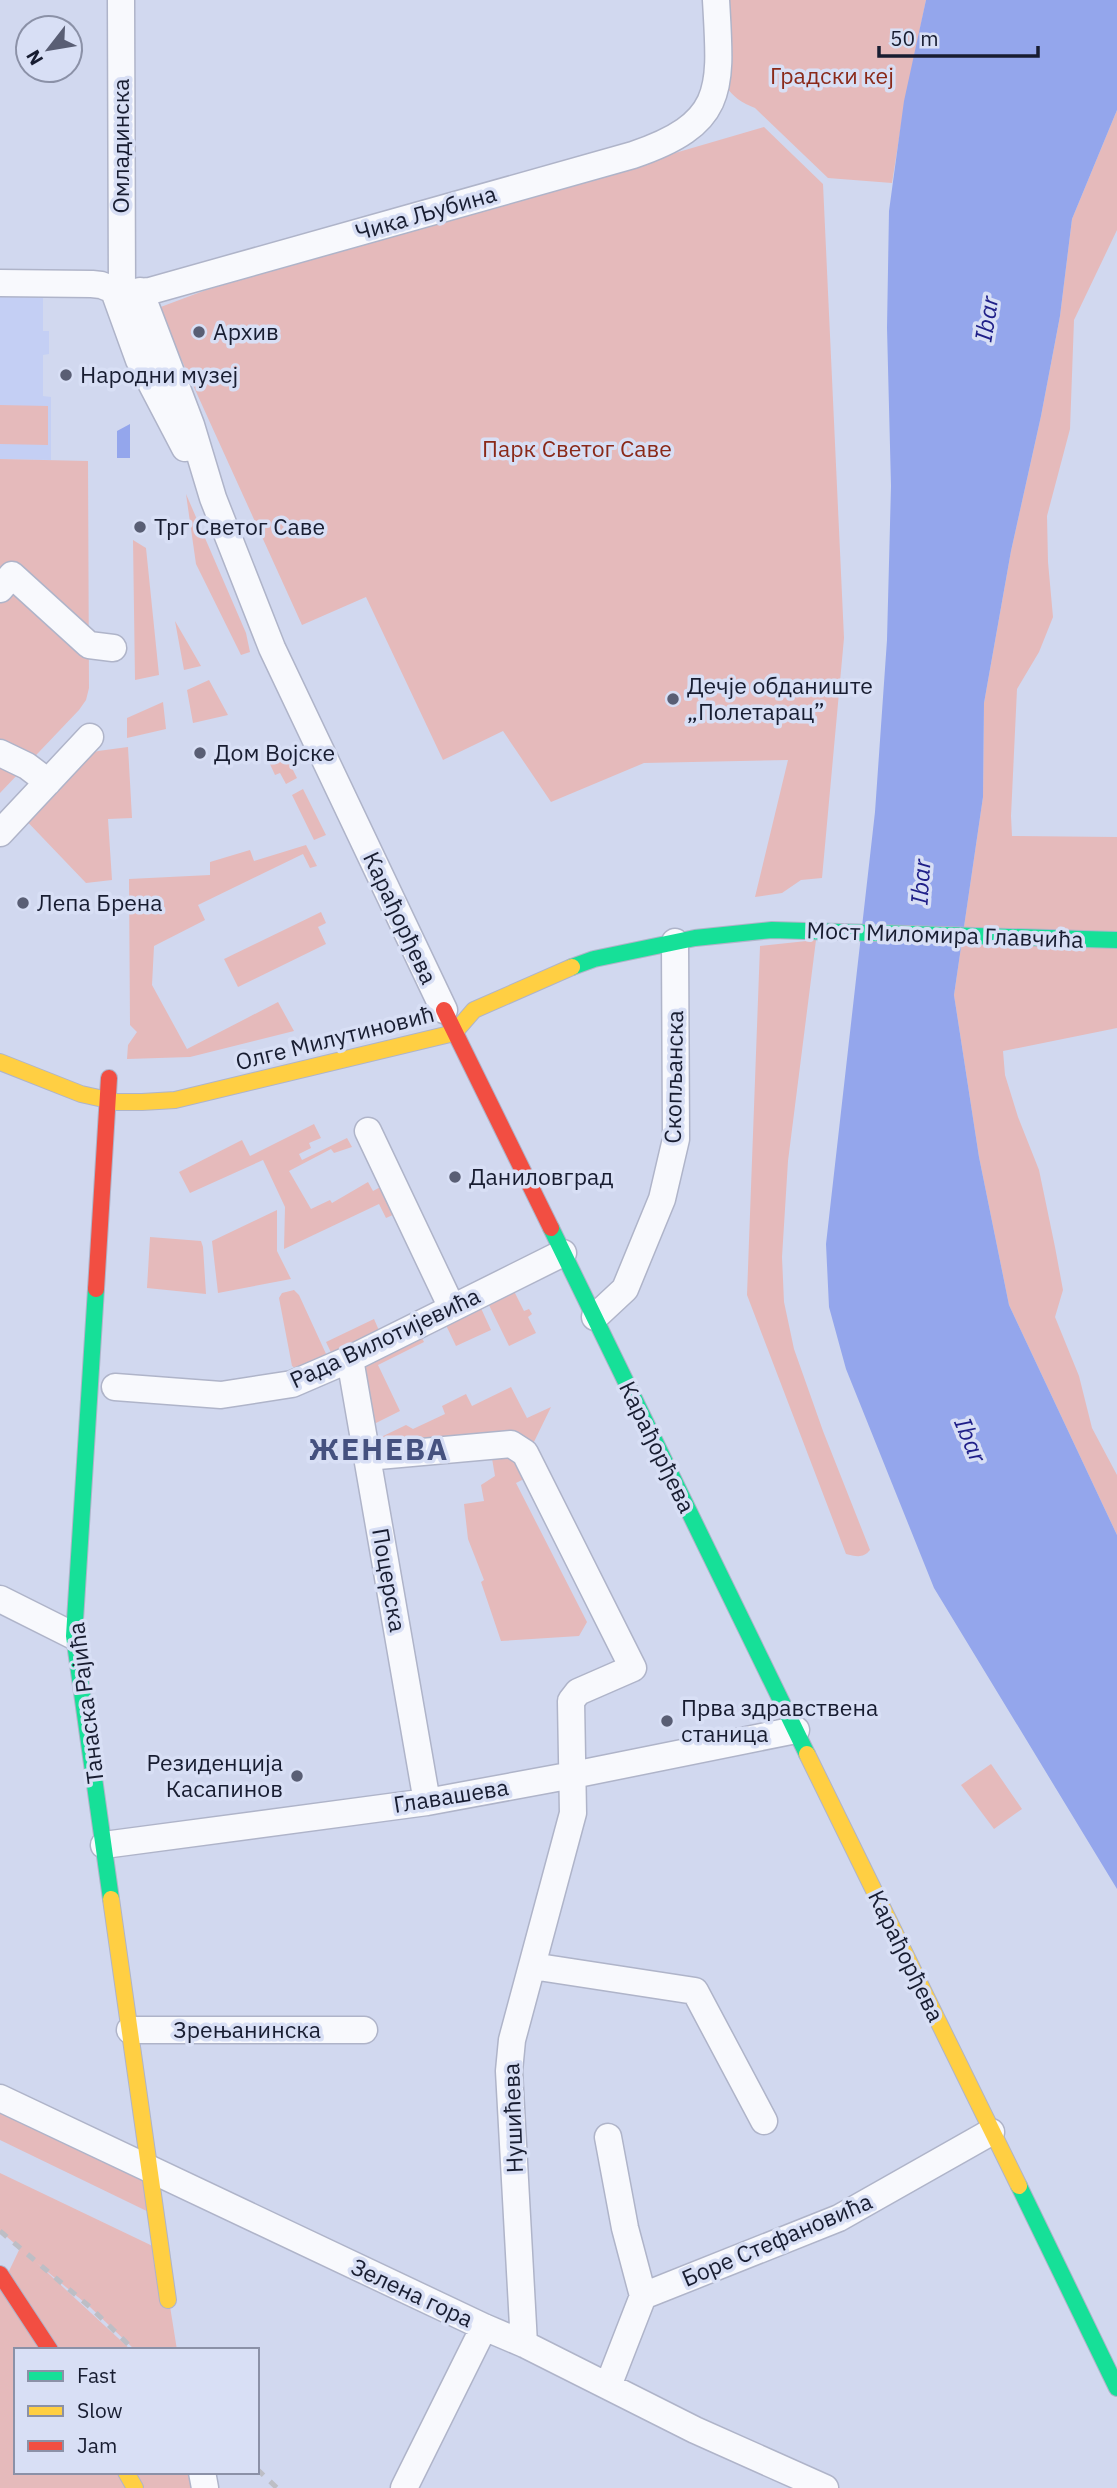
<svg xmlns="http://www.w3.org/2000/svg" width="1117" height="2488" viewBox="0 0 1117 2488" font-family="'IBM Plex Sans',sans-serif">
<rect width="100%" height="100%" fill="#d1d8ef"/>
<!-- built -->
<path fill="#c4cff4" d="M0,283L43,294V331H49V354L43,355V396L51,397V460L0,459Z"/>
<!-- green -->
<path fill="#e5babb" d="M714,0H926L905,101L892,183L828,178L755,108C742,103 733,97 725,85Z
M1117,110V230L1074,320L1070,429L1047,516L1048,562L1053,617L1039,652L1017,689L1011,816L1012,836L1117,837V1028L1003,1051L1005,1075L1018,1117L1039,1170L1055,1247L1063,1290L1055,1317L1079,1376L1092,1428L1117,1475V1535L1009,1305L979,1157L954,995L983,797L984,703L1011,551L1041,416L1060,316L1072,219Z
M764,127L823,184L844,638L822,878L801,880L782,893L755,897L788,760L644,763L551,802L503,731L443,760L366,597L302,625L158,308L206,290Z
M0,405L48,406V445L0,444Z
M0,459L88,461L89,688L86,700L79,710L0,793Z
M186,494L246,633L250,652L241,655L196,564Z
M133,540L146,548L159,675L135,680Z
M175,621L201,666L184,670Z
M209,680L228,715L193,723L187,690Z
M163,702L166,729L127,738V718Z
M128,747L132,818L108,819L112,880L86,883L19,813L66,763L98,751Z
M285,754L297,778L286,784L280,773L275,775L269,762Z
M303,789L326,835L314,840L292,795Z
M306,845L317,866L310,868L303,854L198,905L205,920L154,946L152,985L187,1049L278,1002L294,1031L190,1057L127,1059L128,1045L137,1032L130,1025L129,879L210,875V862L250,850L254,861Z
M321,912L326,923L318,927L326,944L238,987L224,959Z
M816,940L788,1161L782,1257L784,1302L794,1349L823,1431L870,1550C863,1559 855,1556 846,1554L747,1295L760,946Z
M314,1124L321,1138L309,1143L311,1148L299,1154L302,1160L347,1138L352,1147L334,1153L331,1149L289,1171L311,1209L330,1200L332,1203L368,1182L373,1191L386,1184L395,1214L386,1218L379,1204L284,1249L285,1207L263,1160L190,1193L179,1172L242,1140L250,1156Z
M277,1210V1251L291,1279L218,1293L212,1241Z
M150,1237L201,1241L203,1247L206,1294L147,1288Z
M513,1289L524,1311L529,1309L532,1314L528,1317L536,1333L509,1346L487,1301Z
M294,1290L299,1295L327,1356L298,1370L292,1366L279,1298L282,1293Z
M479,1304L491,1330L456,1346L444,1321Z
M374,1319L384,1342L337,1365L326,1342Z
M420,1334L424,1342L378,1365L400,1411L370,1426L361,1366Z
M511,1387L527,1418L551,1407L531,1448L530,1476L516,1483L587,1622L579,1636L501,1641L481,1582L484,1580L468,1539L464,1504L484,1501L481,1485L495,1476L490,1447H384L377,1439L406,1425L413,1429L445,1414L442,1406L466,1394L472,1406Z
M991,1764L1022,1809L994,1829L961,1785Z
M0,2098L150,2169L157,2216L0,2140Z
M0,2173L161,2250L177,2350H135L90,2307L37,2263L131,2350H16V2472H202L205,2488H0V2290L20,2248L0,2231Z"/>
<!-- water -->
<path fill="#94a6ec" d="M926,0H1117V110L1072,219L1060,316L1041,416L1011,551L984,703L983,797L954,995L979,1157L1009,1305L1117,1535V1889L934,1588L846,1369L829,1307L826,1244L875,812L887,640L891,486L887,328L889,211L904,101Z
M130,424V458H117V431Z"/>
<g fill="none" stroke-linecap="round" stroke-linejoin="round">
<defs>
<path id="street" d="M121,0L122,293
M0,283L92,284L101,285L122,293L150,291L633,155C727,123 721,89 716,0
M114,291L139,360L185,448
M140,291L191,425L213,498L272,648L444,1010
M0,589L12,575L89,645L113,648
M0,753L27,766L48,782
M0,833L90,737
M368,1131L452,1308
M595,1317L625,1289L662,1199L676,1139L675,942
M350,1359L427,1802
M115,1387L221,1395L292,1384L350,1359L563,1253
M367,1457L511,1444L525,1453L633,1668L578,1692L571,1701L573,1813L512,2040L509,2071L524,2344
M0,1599L74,1636
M104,1845L427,1802L573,1775L796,1730
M532,1966L695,1991L764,2121
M130,2030H364
M0,2098L484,2327L524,2344L695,2430L825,2488
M608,2137L625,2228L643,2296
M608,2386L643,2296L839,2218L991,2132
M202,2472L205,2488
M404,2488L484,2327"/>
<path id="fast" d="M572,967L594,959L695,938L772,930L1117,940
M551,1228L807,1754
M96,1289L74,1636L111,1899
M1019,2186L1117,2388"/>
<path id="slow" d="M0,1062L81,1094L117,1102H142L175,1100L454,1033L474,1010L572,967
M807,1754L1019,2186
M111,1899L168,2300
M126,2472L135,2488"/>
<path id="jam" d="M444,1010L551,1228
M96,1289L109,1078
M0,2274L50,2350"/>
</defs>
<!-- street casing -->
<use href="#street" stroke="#afb4c9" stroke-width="29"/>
<!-- fast casing -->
<use href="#fast" stroke="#afb4c9" stroke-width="18"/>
<!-- slow casing -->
<use href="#slow" stroke="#afb4c9" stroke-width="18"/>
<!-- jam casing -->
<use href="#jam" stroke="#afb4c9" stroke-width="18"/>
<!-- street -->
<use href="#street" stroke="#f8f9fd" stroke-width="26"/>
<!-- fast -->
<use href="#fast" stroke="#16e098" stroke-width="16"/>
<!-- slow -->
<use href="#slow" stroke="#ffcf43" stroke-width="16"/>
<!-- jam -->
<use href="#jam" stroke="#f24e42" stroke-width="16"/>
<!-- rail -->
<path stroke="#bdbec5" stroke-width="5" stroke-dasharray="9 9" stroke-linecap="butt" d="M0,2231L90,2307L134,2350
M257,2469L277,2488"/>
</g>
<!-- markers -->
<g fill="#595e74" stroke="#d8dff5" stroke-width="2.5">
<circle cx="199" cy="332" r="7"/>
<circle cx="66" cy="375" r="7"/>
<circle cx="140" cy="527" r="7"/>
<circle cx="673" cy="699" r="7"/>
<circle cx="200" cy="753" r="7"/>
<circle cx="23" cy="903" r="7"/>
<circle cx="455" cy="1177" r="7"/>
<circle cx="667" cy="1721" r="7"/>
<circle cx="297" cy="1776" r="7"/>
</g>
<g text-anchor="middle" stroke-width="7" stroke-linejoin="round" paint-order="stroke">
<!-- park labels -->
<g font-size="23" fill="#8a2919" stroke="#d8dff5">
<text x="832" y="84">Градски кеј</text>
<text x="577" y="457">Парк Светог Саве</text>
</g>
<!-- street labels -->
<g font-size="23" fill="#181d31" stroke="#d8dff5">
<text transform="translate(121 146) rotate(-90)" y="8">Омладинска</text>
<text transform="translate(426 213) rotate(-16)" y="8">Чика Љубина</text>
<text transform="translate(400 918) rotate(65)" y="8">Карађорђева</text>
<text transform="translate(945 935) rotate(2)" y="8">Мост Миломира Главчића</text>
<text transform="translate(335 1038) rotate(-14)" y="8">Олге Милутиновић</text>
<text transform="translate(674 1077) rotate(-89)" y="8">Скопљанска</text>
<text transform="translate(385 1338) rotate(-25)" y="8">Рада Вилотијевића</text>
<text transform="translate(657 1447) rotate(64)" y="8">Карађорђева</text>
<text transform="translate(389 1580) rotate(80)" y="8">Поцерска</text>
<text transform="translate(86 1703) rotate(-97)" y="8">Танаска Рајића</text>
<text transform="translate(451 1796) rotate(-9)" y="8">Главашева</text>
<text transform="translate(906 1956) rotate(64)" y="8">Карађорђева</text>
<text x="247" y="2038">Зрењанинска</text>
<text transform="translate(513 2118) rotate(-92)" y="8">Нушићева</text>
<text transform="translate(777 2240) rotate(-23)" y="8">Боре Стефановића</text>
<text transform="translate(412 2293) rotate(25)" y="8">Зелена гора</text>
</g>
<!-- poi labels -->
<g font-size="23" fill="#181d31" stroke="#d8dff5" text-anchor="start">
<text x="213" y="340">Архив</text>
<text x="80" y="383">Народни музеј</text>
<text x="154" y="535">Трг Светог Саве</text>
<text x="687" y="694">Дечје обданиште<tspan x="687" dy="26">„Полетарац”</tspan></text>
<text x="214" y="761">Дом Војске</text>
<text x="37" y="911">Лепа Брена</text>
<text x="469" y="1185">Даниловград</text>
<text x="681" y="1716">Прва здравствена<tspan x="681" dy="26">станица</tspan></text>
<text x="283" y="1771" text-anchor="end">Резиденција<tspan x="283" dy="26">Касапинов</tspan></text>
</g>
<!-- water labels -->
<g font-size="24" font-style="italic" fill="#1f1f88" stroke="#d8dff5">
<text transform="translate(987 319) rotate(-81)" y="8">Ibar</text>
<text transform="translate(921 882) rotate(-86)" y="8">Ibar</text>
<text transform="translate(970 1440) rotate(67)" y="8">Ibar</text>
</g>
<!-- district labels -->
<g font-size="30" font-weight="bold" letter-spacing="2" fill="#45517f" stroke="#d8dff5">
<text x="379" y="1460">ЖЕНЕВА</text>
</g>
</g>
<!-- legend -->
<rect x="14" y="2348" width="245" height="126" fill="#d8dff5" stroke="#8b91a7" stroke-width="2"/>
<rect x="28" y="2371" width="35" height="10" fill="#16e098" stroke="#8b91a7" stroke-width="2"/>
<text x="77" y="2383" font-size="21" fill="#181d31">Fast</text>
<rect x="28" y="2406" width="35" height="10" fill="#ffcf43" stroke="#8b91a7" stroke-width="2"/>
<text x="77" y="2418" font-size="21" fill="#181d31">Slow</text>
<rect x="28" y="2441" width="35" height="10" fill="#f24e42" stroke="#8b91a7" stroke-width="2"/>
<text x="77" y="2453" font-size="21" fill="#181d31">Jam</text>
<!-- north arrow -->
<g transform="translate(49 49) rotate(239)"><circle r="33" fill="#d8dff5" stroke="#8b91a7" stroke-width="2"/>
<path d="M0-5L12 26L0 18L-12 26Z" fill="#595e74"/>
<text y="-10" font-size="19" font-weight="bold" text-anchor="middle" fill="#181d31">N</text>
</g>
<!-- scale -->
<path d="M879 46v10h159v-10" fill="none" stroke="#181d31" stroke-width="3.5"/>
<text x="890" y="46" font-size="21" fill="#181d31" stroke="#d8dff5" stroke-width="5" paint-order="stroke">50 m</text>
</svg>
